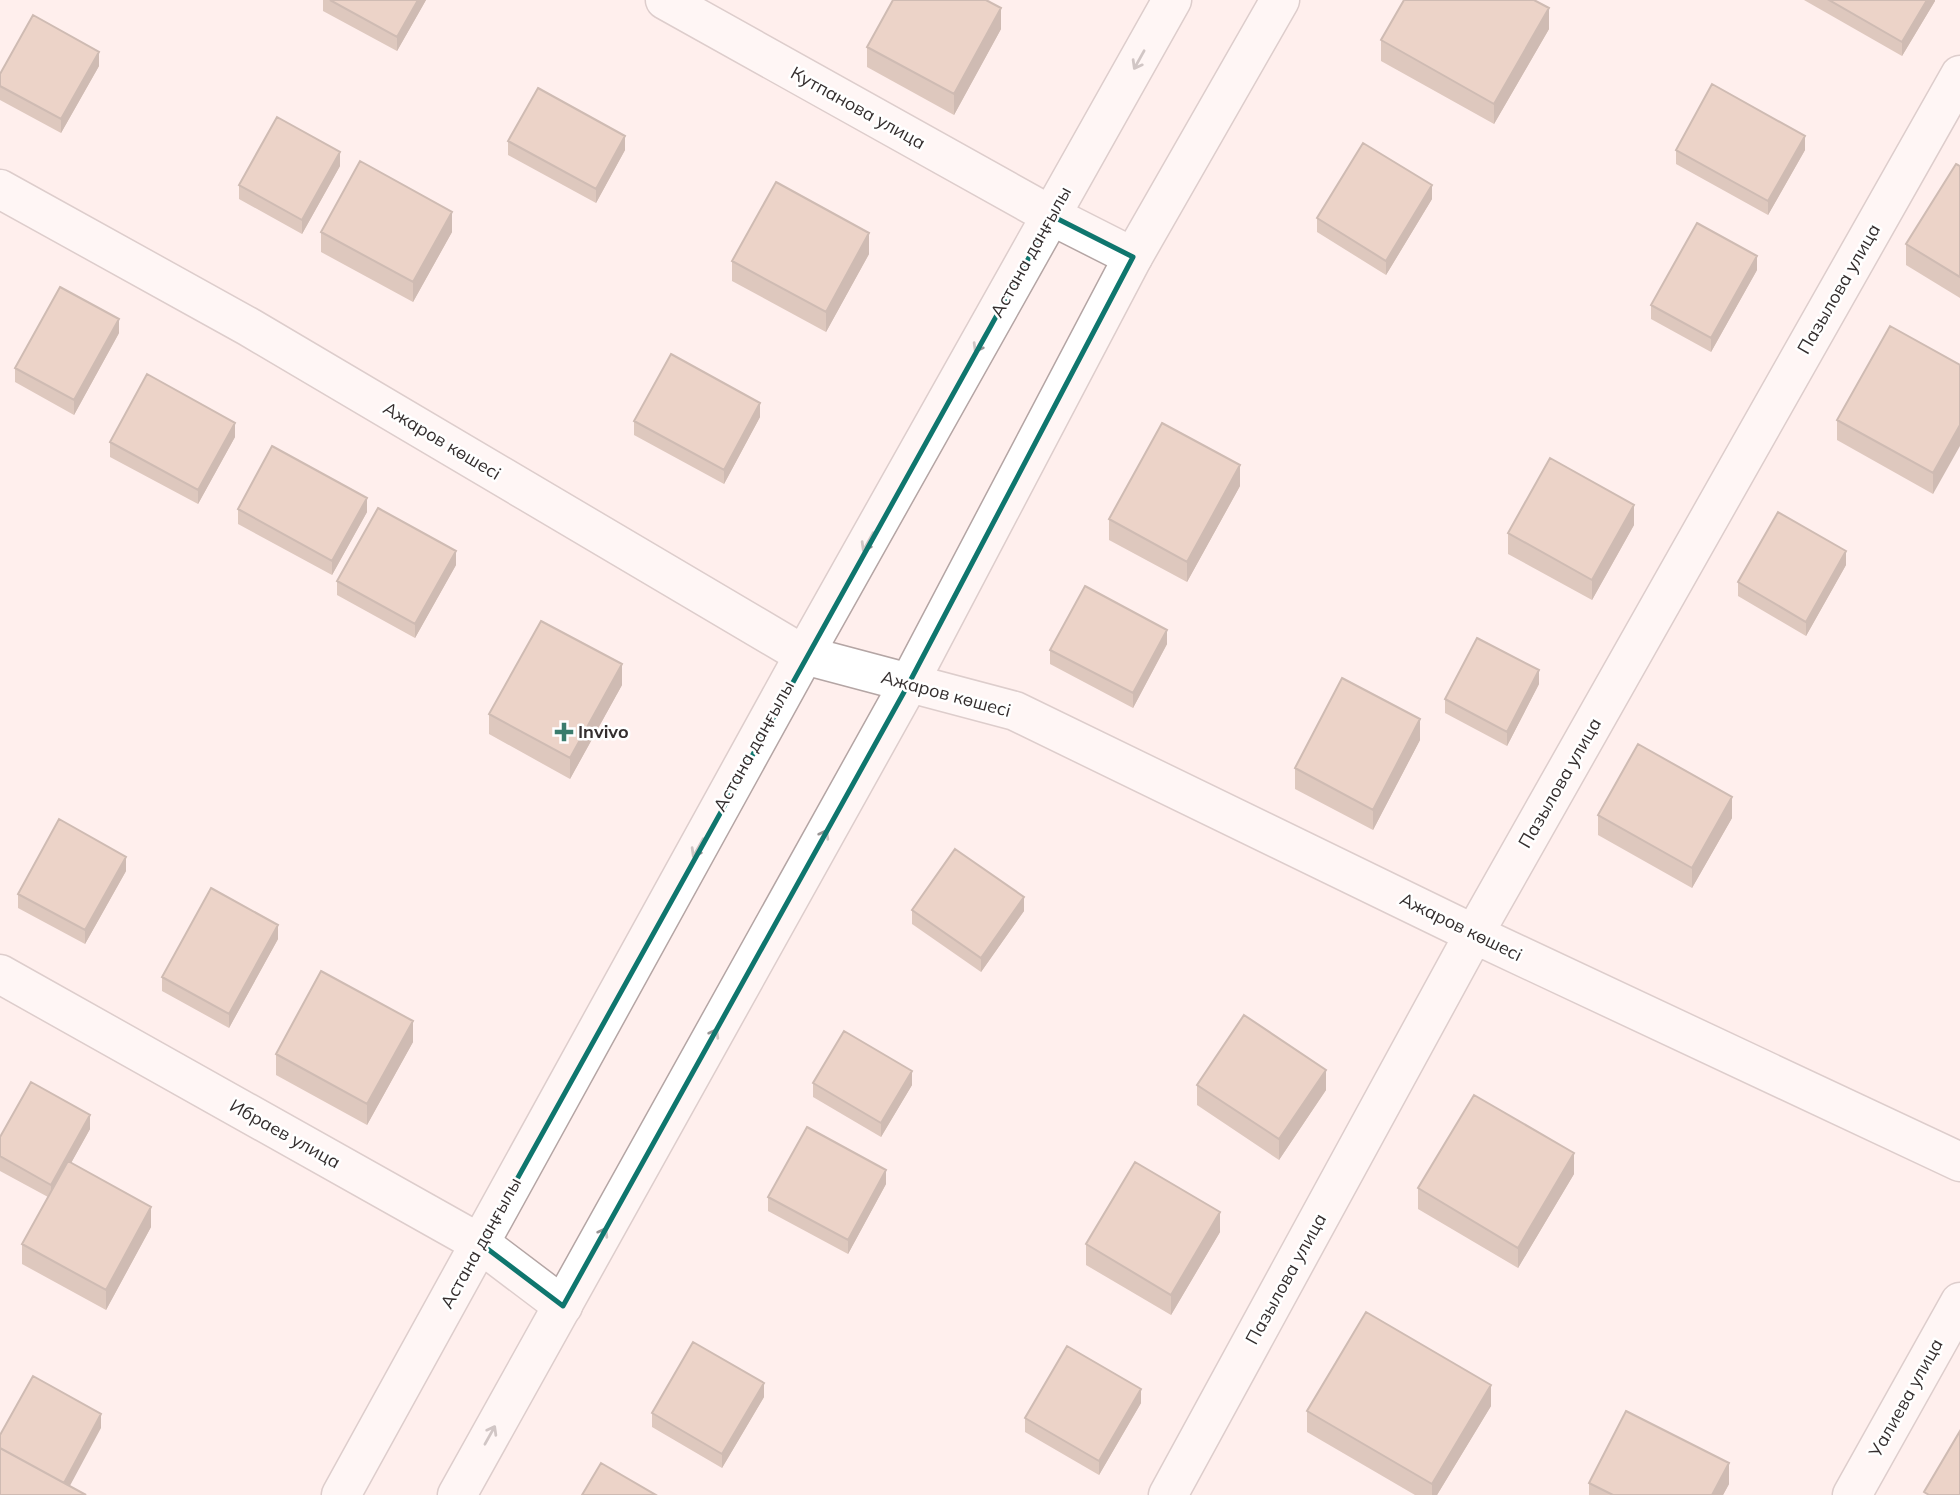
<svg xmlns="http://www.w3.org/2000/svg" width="1960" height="1495" viewBox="0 0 1960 1495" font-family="Mulish,sans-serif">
<rect width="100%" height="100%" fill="#ffefed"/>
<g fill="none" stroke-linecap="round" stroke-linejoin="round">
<defs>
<path id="minor" d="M665,0L1052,216L1133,257
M0,189L249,327L804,655L1015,711L1474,934L1960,1162
M0,974L481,1244L563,1306
M1168,1495L1474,934L1960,75
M1852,1495L1960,1302"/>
<path id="tertiary" d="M341,1495L804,655L1172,0
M457,1495L908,685L1133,257L1280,0"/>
</defs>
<!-- minor casing -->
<use href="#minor" stroke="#b4a5a4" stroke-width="41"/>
<!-- tertiary casing -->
<use href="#tertiary" stroke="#b4a5a4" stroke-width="41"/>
<!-- minor -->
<use href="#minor" stroke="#fff" stroke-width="38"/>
<!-- tertiary -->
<use href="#tertiary" stroke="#fff" stroke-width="38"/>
</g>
<!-- wall -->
<path fill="#b69986" d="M323,0H426L397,51L323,11Z
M1804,0H1935V1L1902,56Z
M1001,29L954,115L867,67V47Z
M1549,29L1494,124L1381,61V40Z
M99,66L61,133L0,100V74Z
M508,141L625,150L596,203L508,155Z
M1676,150H1805L1768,215L1676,164Z
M340,166L302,234L239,199V185Z
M1960,166V298L1906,265V244Z
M1432,199L1386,275L1317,232V218Z
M321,232H452L413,302L321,252Z
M869,254L826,332L732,281V261Z
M1757,270L1711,352L1651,319V305Z
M119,333L74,415L15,382V368Z
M1960,365L1933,494L1837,440V420Z
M760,417L724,484L634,435V421Z
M235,437L198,504L110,457V442Z
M1240,486L1187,582L1109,540V519Z
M238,509L367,512L332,575L238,524Z
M1634,525L1592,600L1508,554V533Z
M456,565L415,638L337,595V581Z
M1846,565L1806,636L1738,596V582Z
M1167,644L1133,708L1050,664V650Z
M1539,684L1507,746L1445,713V699Z
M622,685L570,779L489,734V714Z
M1420,740L1373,830L1295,789V768Z
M1598,815L1732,818L1692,888L1598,835Z
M126,871L85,944L18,908V894Z
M912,910L1024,911L981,972L912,924Z
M278,939L229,1028L162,991V977Z
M413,1042L367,1125L276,1075V1054Z
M813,1083L912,1085L881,1137L813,1097Z
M1197,1085L1326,1090L1279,1160L1197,1105Z
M90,1129L71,1163L151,1227L106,1310L22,1264V1244L48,1197L0,1171V1137Z
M1574,1174L1518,1268L1418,1209V1188Z
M886,1184L848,1254L768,1211V1197Z
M1220,1232L1171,1315L1086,1265V1244Z
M764,1397L722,1468L652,1427V1413Z
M1141,1403L1099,1475L1025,1432V1418Z
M1491,1406L1437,1495H1415L1307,1432V1411Z
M1589,1483L1729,1484L1723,1495H1589Z"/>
<!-- shaded-wall -->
<path fill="#947d6d" d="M418,0H426L397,51V37Z
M1927,0H1935V1L1902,56V42Z
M1001,8V29L954,115V94Z
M1549,8V29L1494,124V104Z
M99,52V66L61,133V119Z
M625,136V150L596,203V189Z
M1805,136V150L1768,215V201Z
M340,152V166L302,234V220Z
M1432,185V199L1386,275V261Z
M452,212V232L413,302V282Z
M869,233V254L826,332V312Z
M1757,256V270L1711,352V338Z
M119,319V333L74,415V400Z
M760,403V417L724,484V470Z
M235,423V437L198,504V490Z
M1960,425V446L1933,494V473Z
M1240,465V486L1187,582V562Z
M367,498V512L332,575V561Z
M1634,505V525L1592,600V580Z
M456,551V565L415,638V624Z
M1846,551V565L1806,636V622Z
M1167,630V644L1133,708V693Z
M622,664V685L570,779V758Z
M1539,670V684L1507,746V732Z
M1420,719V740L1373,830V810Z
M1732,797V818L1692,888V868Z
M126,857V871L85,944V930Z
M1024,897V911L981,972V958Z
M278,925V939L229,1028V1014Z
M413,1021V1042L367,1125V1104Z
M1326,1070V1090L1279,1160V1139Z
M912,1071V1085L881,1137V1123Z
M90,1115V1129L51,1199V1185Z
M1574,1153V1174L1518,1268V1248Z
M886,1170V1184L848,1254V1240Z
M151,1207V1227L106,1310V1290Z
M1220,1212V1232L1171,1315V1295Z
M764,1383V1397L722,1468V1454Z
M1491,1385V1406L1437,1495H1432V1484Z
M1141,1389V1403L1099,1475V1461Z
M101,1414V1428L65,1495L63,1484Z
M1729,1463V1484L1723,1495H1712Z"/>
<!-- building -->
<path fill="#d4b29c" stroke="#947d6d" stroke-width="2" d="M330,0H418L397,37Z
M893,0H986L1001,8L954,94L867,47Z
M1404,0H1534L1549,8L1494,104L1381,40Z
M1829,0H1927L1902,42Z
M33,15L99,52L61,119L0,86V74Z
M1712,84L1805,136L1768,201L1676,150Z
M538,88L625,136L596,189L508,141Z
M277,117L340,152L302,220L239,185Z
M1363,143L1432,185L1386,261L1317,218Z
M360,161L452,212L413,282L321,232Z
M1956,164L1960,166V277L1906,244Z
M776,182L869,233L826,312L732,261Z
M1697,223L1757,256L1711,338L1651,305Z
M60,287L119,319L74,400L15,368Z
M1890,326L1960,365V425L1933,473L1837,420Z
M671,354L760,403L724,470L634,421Z
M147,374L235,423L198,490L110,442Z
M1162,423L1240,465L1187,562L1109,519Z
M272,446L367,498L332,561L238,509Z
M1550,458L1634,505L1592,580L1508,533Z
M378,508L456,551L415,624L337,581Z
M1778,512L1846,551L1806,622L1738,582Z
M1085,586L1167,630L1133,693L1050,650Z
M541,621L622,664L570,758L489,714Z
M1477,638L1539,670L1507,732L1445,699Z
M1342,678L1420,719L1373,810L1295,768Z
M1638,744L1732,797L1692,868L1598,815Z
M59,819L126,857L85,930L18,894Z
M955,849L1024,897L981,958L912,910Z
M211,888L278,925L229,1014L162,977Z
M321,971L413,1021L367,1104L276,1054Z
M1244,1015L1326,1070L1279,1139L1197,1085Z
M844,1031L912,1071L881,1123L813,1083Z
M31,1082L90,1115L51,1185L0,1156V1137Z
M1474,1095L1574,1153L1518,1248L1418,1188Z
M807,1127L886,1170L848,1240L768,1197Z
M68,1161L151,1207L106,1290L22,1244Z
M1135,1162L1220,1212L1171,1295L1086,1244Z
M1366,1312L1491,1385L1432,1484L1307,1411Z
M693,1342L764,1383L722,1454L652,1413Z
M1067,1346L1141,1389L1099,1461L1025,1418Z
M33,1376L101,1414L64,1483L0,1448V1435Z
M1626,1411L1729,1463L1712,1495H1613L1589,1483Z
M1960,1431V1495H1929L1924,1492Z
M0,1448L86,1495H0Z
M601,1463L656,1495H582Z"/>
<!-- one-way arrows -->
<defs><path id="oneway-shaft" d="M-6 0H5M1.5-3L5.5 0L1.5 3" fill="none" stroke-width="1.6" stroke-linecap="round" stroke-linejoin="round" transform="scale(1.75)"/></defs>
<g stroke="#9a9696">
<use href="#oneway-shaft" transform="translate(1139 60) rotate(119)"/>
<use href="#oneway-shaft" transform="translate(980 343) rotate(119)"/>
<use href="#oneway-shaft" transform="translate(868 542) rotate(119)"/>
<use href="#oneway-shaft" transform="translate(822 839) rotate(-61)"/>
<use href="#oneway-shaft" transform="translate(698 848) rotate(119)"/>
<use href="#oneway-shaft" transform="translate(712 1038) rotate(-61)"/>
<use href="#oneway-shaft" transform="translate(601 1237) rotate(-61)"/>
<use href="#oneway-shaft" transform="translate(490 1435) rotate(-61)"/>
</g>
<!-- marked area -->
<path d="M0 0H1960V1495H0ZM1052,216L1133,257L908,685L563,1306L481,1244Z" fill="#ffefed" fill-opacity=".55" fill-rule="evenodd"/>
<path fill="none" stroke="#0f766e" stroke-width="5" stroke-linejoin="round" d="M1052,216L1133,257L908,685L563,1306L481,1244Z"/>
<!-- markers -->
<path fill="#3a7c6d" stroke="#fff" stroke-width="2.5" d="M560.5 721.5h7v7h7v7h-7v7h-7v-7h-7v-7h7z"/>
<g text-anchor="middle" stroke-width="5" stroke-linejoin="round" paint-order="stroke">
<!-- street labels -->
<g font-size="18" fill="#342e2e" stroke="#fff">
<text transform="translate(858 108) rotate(29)" y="6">Кутпанова улица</text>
<text transform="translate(1031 252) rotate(-61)" y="6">Астана даңғылы</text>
<text transform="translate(1839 289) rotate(-60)" y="6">Пазылова улица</text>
<text transform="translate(442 441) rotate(31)" y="6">Ажаров көшесі</text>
<text transform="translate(946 694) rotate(15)" y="6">Ажаров көшесі</text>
<text transform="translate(754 746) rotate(-61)" y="6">Астана даңғылы</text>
<text transform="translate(1560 783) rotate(-60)" y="6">Пазылова улица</text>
<text transform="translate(1461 927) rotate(26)" y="6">Ажаров көшесі</text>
<text transform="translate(285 1134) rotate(29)" y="6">Ибраев улица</text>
<text transform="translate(481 1243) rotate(-61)" y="6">Астана даңғылы</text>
<text transform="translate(1286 1279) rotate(-61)" y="6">Пазылова улица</text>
<text transform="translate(1906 1398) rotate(-61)" y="6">Уалиева улица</text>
</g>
<!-- poi labels -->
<g font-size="18" font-weight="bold" fill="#342e2e" stroke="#fff" text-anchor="start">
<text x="578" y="738">Invivo</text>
</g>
</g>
</svg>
